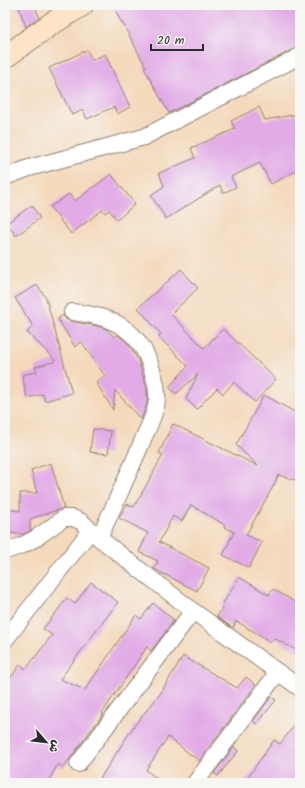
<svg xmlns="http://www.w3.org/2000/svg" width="305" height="788" viewBox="0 0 305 788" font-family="Kalam,'Playpen Sans Arabic',sans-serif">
<rect width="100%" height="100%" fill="#f6f6f2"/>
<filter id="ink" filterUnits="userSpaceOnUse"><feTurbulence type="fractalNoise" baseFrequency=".025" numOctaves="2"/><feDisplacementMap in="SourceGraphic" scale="8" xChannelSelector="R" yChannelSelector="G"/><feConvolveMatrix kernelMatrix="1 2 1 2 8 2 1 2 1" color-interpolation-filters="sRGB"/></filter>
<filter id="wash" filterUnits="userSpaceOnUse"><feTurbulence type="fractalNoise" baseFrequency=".012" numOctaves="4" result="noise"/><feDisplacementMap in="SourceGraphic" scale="16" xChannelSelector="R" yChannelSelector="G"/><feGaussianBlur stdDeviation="0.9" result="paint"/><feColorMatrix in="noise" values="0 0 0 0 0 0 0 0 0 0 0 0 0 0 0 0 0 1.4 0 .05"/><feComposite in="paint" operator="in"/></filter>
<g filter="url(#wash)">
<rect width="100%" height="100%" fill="#f4d9bb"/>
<g id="blocks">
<!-- building -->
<path fill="#e2abe7" d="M18,5H35L39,17L26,27Z
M113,5H300V47L296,48L169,113L144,68L146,67L122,22H121Z
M87,50L92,60L105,54L130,107L117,114L114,107L87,119L83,110L72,115L49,68Z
M259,107L265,120L298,114L300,126V169L271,184L260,163L231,177L236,187L223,193L220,185L166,219L151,195L164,186L159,173L195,158L191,148L235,129L231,121Z
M111,174L135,204L117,220L109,210L105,213L102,210L71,234L50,207L69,194L75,201Z
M32,205L40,218L16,236L7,223Z
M181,269L198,288L171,314L204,348L223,329L276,379L255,402L234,382L223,394L217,388L197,409L186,399L198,374L176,394L169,387L188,366L158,336L161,334L138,308Z
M37,285L46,298L72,393L45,401L43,394L27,398L22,375L37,372L35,367L56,361L27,332L33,326L15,298Z
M63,315L66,319L70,321L97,326L108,330L114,337L118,335L126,341L132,350L138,360L147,389V403L141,420L115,390L113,410L96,382L105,376L81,341L75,347L58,319Z
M264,395L300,415V480L296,478L295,480L278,475L275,483L246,535L262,542L249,568L223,555L234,532L224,527L225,525L191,505L182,521L173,516L159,542L209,568L197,591L154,569L158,561L139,552L148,533L119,518L127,504L134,507L163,455L159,453L173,424L258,466L236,445Z
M93,429L111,431L108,454L90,452Z
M51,463L64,508L30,519V531L24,534L5,533V509L20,511V493H37L31,470Z
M239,577L269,595L273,589L300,605V652L274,638L271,642L236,621L233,628L217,617L223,606L222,605Z
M91,582L118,602L60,679L85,690L136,615L141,619L153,603L174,620L151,651L147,647L102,713L103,714L63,768L58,764L47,783H5V685L20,665L26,669L52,635L43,629L67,598L75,604Z
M183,656L237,688L246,677L256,685L199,761L168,737L146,770L163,783H97L134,726L160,694Z
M271,697L276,700L257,724L253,721Z
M300,718V778L297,783H244L274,740L280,744Z
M234,747L238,751L218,776L214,773Z"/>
</g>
</g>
<g filter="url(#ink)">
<use href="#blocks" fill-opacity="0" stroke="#908273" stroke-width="1"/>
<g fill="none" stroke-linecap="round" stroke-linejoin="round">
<defs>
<path id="street" d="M5,177L29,168L144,137L300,56
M72,312C113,316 140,329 152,370C155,379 158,389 157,400C156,412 149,426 144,437C130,471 115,504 99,538
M5,551L21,546L36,538L64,518H73L82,522L99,538L193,611L300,688
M5,640L91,530
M78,764L193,611
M195,783L278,672"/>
<path id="secondary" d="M5,57L51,24L82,5"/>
</defs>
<!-- street casing -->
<use href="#street" stroke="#908273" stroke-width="18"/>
<!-- secondary casing -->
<use href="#secondary" stroke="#908273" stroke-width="24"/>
<!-- street -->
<use href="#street" stroke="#fff" stroke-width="16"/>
<!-- secondary -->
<use href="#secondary" stroke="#fee4c6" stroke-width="22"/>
</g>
</g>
<!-- margin -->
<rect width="305" height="788" fill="none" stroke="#f6f6f2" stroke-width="20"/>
<!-- north arrow -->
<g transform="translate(46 742) rotate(118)" stroke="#f6f6f2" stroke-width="3" paint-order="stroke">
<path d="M0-3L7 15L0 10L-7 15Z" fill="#2b2b2b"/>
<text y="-6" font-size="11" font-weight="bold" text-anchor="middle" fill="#2b2b2b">ش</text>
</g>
<!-- scale -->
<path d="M151 44v6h52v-6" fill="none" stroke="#2b2b2b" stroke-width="2"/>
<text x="157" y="44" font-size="12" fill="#2b2b2b" stroke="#f6f6f2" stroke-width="3" paint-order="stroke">20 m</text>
</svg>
